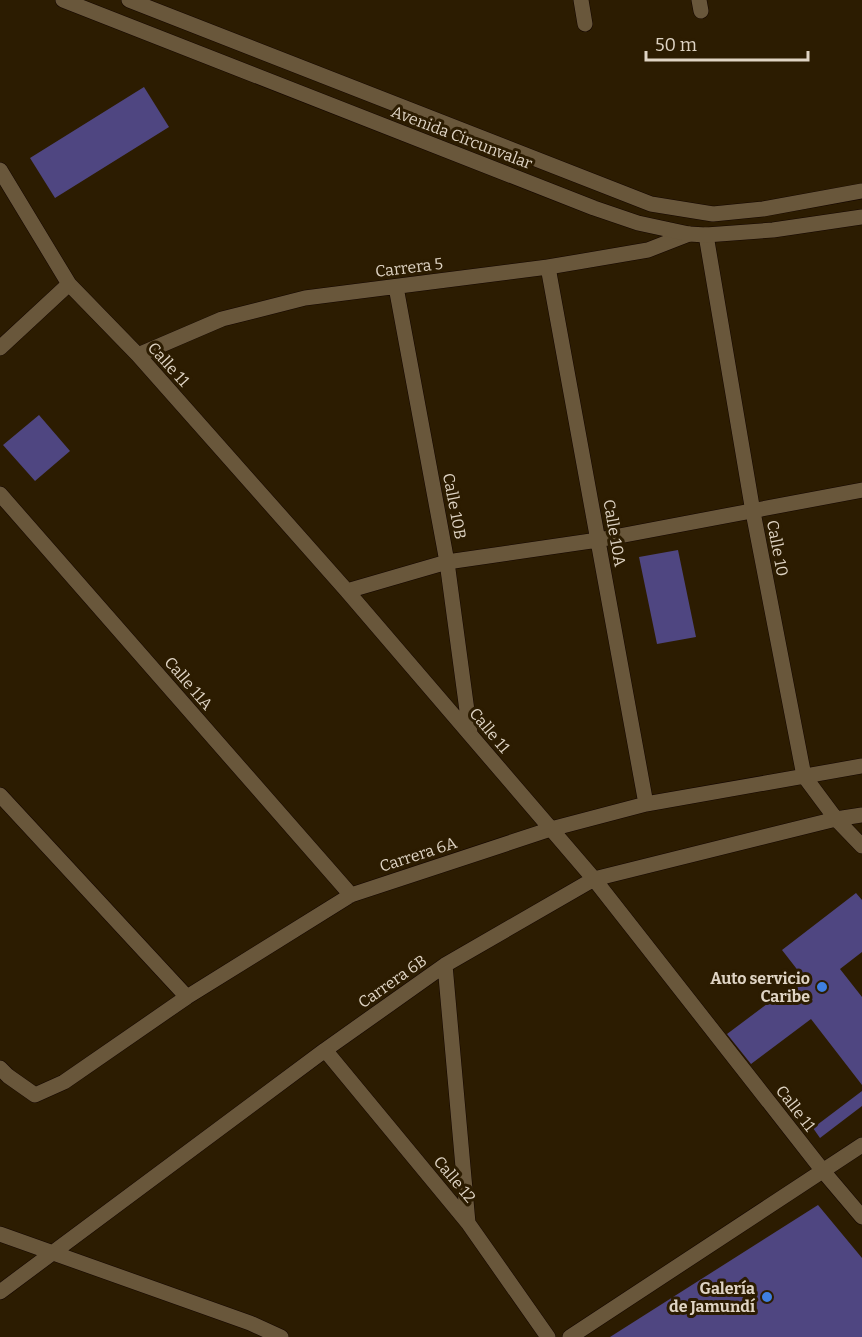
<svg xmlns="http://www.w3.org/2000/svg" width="862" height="1337" viewBox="0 0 862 1337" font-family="Bitter,serif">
<rect width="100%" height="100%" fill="#2c1c01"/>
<!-- building -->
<path fill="#4f4681" d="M144,87L169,127L55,198L30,158Z
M39,415L70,451L35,481L3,445Z
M678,550L696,637L657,644L639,557Z
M856,893L862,900V952L840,969L862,997V1085L811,1019L751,1064L727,1034L803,977L782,950Z
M862,1091V1106L820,1138L813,1128Z
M818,1205L862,1258V1337H610Z"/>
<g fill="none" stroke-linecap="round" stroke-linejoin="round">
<defs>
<path id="street" d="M581,0L585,24
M699,0L701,11
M0,170L69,284L138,355L347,591L594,879L823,1171L862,1217
M706,235L753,512L804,776L836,819L862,846
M548,267L646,804
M396,287L447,562L470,733
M0,348L69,284
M138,355L222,319L305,298L548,267L648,250L689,234
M0,494L351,895
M347,591L447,562L598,540L862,490
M0,795L187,997
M445,965L468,1223
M325,1050L468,1223L548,1337
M0,1068L8,1076L35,1095L64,1082L187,997L351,895L551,829L646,804L862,766
M0,1234L250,1323L281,1337
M0,1292L325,1050L445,965L594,879L836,819L862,815
M570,1337L862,1145"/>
<path id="secondary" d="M63,0L594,208L638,223L689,234L706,235L773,230L862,217
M129,0L651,204L713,214L763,209L862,191"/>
</defs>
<!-- street casing -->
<use href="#street" stroke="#140600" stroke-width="16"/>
<!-- secondary casing -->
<use href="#secondary" stroke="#140600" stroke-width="16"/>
<!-- street -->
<use href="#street" stroke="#69573b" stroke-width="15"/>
<!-- secondary -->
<use href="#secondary" stroke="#69573b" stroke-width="15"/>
</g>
<!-- markers -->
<g fill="#3f7fe0" stroke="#2c1c01" stroke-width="2">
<circle cx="822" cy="987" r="6"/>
<circle cx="767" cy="1297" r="6"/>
</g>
<g text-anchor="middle" stroke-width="6" stroke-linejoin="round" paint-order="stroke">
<!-- street labels -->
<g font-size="16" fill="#dfd4c4" stroke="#2c1c01">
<text transform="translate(462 137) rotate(21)" y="6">Avenida Circunvalar</text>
<text transform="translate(409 267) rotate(-7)" y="6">Carrera 5</text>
<text transform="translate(169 364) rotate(48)" y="6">Calle 11</text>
<text transform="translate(455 506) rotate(79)" y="6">Calle 10B</text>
<text transform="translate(615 533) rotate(80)" y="6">Calle 10A</text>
<text transform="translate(778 548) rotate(79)" y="6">Calle 10</text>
<text transform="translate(189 683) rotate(49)" y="6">Calle 11A</text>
<text transform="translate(490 730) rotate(50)" y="6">Calle 11</text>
<text transform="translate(418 854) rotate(-18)" y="6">Carrera 6A</text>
<text transform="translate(392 981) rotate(-35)" y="6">Carrera 6B</text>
<text transform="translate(796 1108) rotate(52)" y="6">Calle 11</text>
<text transform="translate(455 1179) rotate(50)" y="6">Calle 12</text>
</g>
<!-- poi labels -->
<g font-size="16" font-weight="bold" fill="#dfd4c4" stroke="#2c1c01" text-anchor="end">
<text x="810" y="984">Auto servicio<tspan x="810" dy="18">Caribe</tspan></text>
<text x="755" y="1294">Galería<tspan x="755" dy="18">de Jamundí</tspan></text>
</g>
</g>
<!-- scale -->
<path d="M646 51v9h162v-9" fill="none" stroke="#dfd4c4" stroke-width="3"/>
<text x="655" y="51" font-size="18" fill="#dfd4c4" stroke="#2c1c01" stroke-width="4.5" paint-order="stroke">50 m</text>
</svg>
